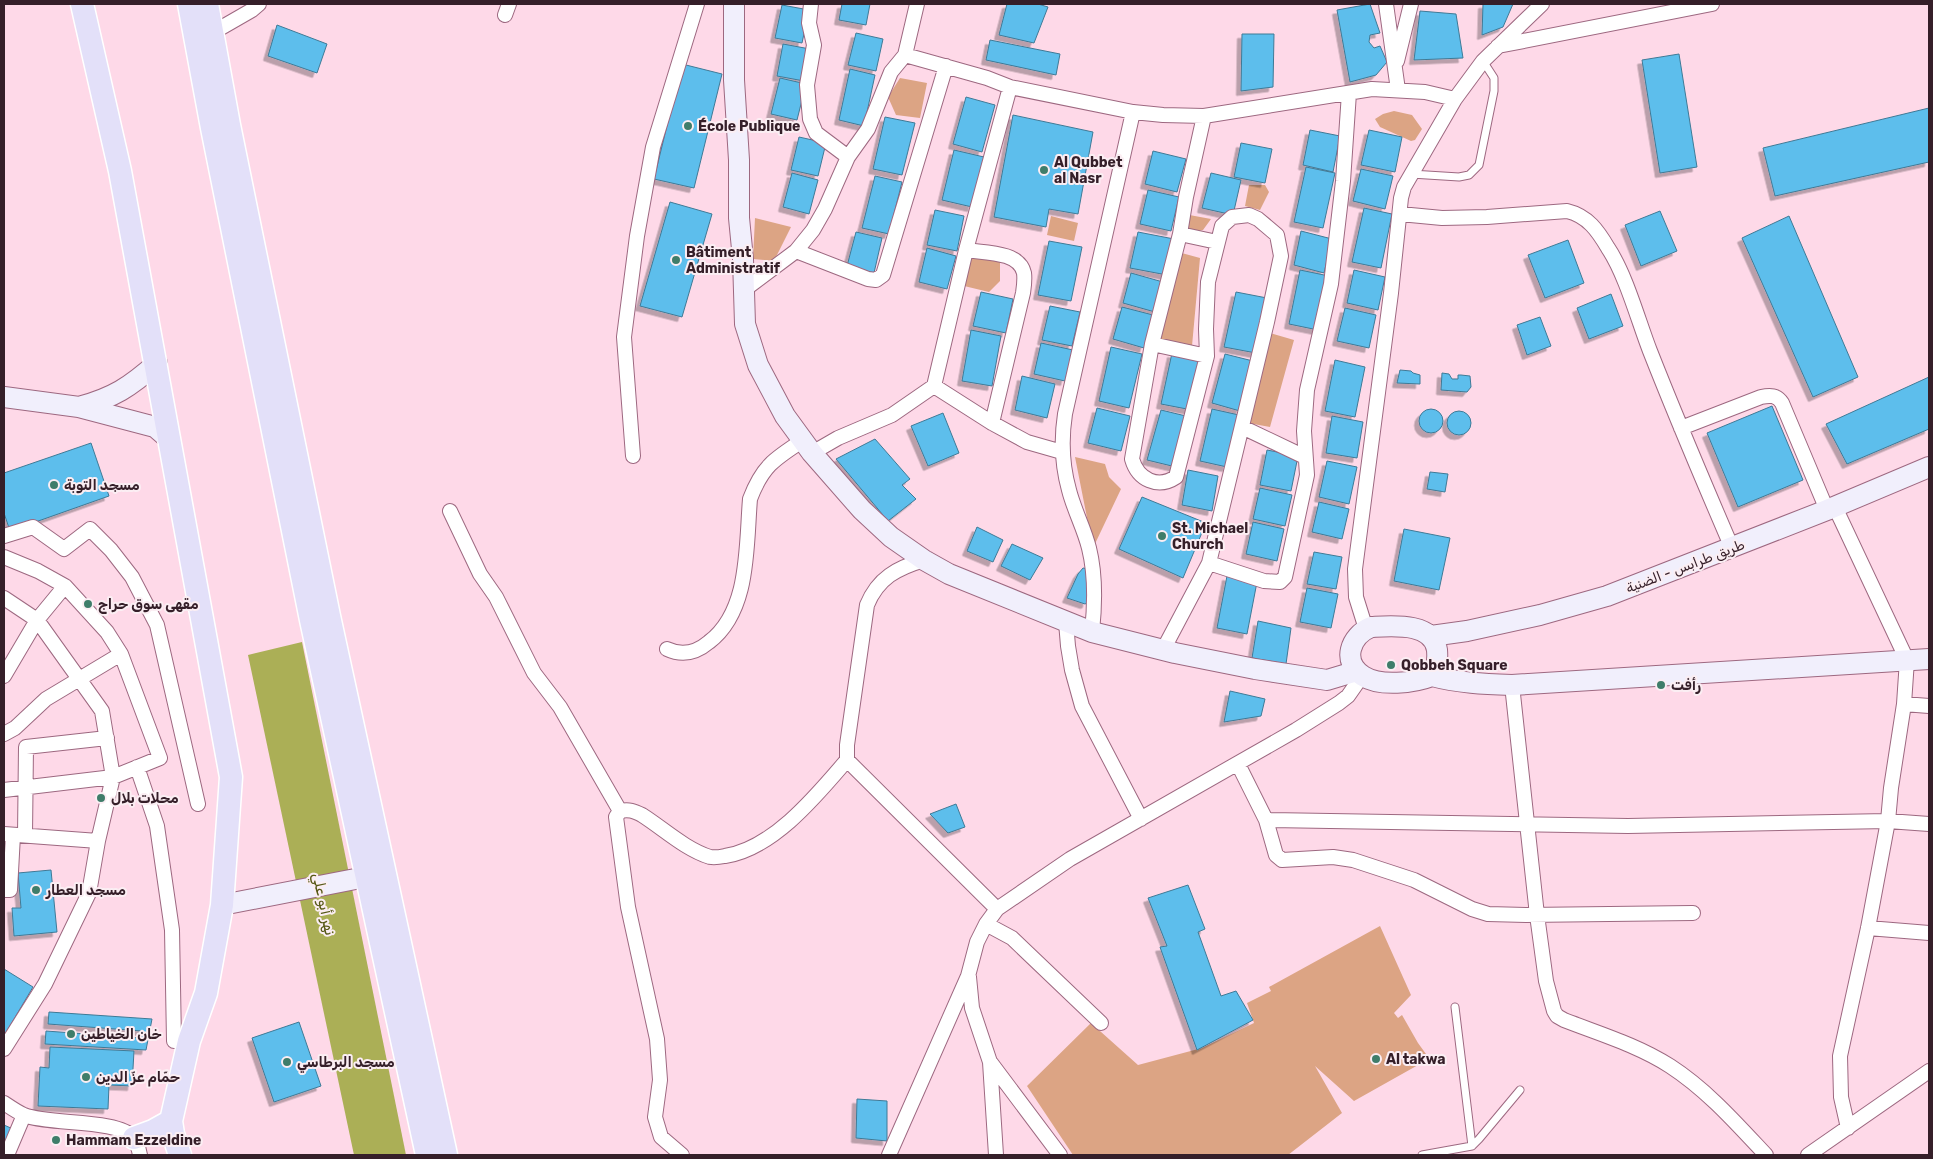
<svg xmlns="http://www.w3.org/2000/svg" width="1933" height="1159" viewBox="0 0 1933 1159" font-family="Rubik,Vazirmatn,sans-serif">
<defs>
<filter id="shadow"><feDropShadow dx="-4.5" dy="4.5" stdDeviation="0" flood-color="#0004"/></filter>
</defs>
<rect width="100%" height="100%" fill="#fed9e8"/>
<!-- green -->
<path fill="#dca484" d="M900,78L927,83L920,118L896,115L888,97Z
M1394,111L1412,115L1422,129L1415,140L1411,141L1380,127L1375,119L1383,114Z
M1249,185H1265L1269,192L1260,210L1245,206Z
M1184,214L1211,219L1203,230L1191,233L1183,227Z
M1051,216L1078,223L1074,241L1047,235Z
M755,218L791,227L774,261L753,259Z
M1178,252L1200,258L1192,346L1157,338Z
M968,253L1000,260V281L989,292L960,285Z
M1270,333L1294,340L1270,427L1248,423Z
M1075,457L1105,464L1109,477L1121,489L1093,548Z
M1380,926L1411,995L1394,1013L1398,1018L1402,1015L1418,1043L1426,1054L1424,1055L1427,1060L1354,1101L1315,1066L1342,1113L1288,1155H1073L1027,1086L1091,1023L1138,1065L1202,1048L1254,1023L1247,1003L1271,991L1269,987Z"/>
<!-- water -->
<path fill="#abaf56" d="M302,642L406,1155H354L248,655Z"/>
<!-- building -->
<path fill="#5dbeec" stroke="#3f7a96" filter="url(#shadow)" d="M842,4H870L866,25L839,20Z
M1007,4H1038L1048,7L1034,43L999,35Z
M1370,4L1380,33L1370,35L1369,42L1374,48L1380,46L1387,62L1376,75L1350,82L1337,10Z
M1483,4H1513L1503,27L1482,35Z
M782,5L809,10L802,43L775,38Z
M1420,11L1456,14L1463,58L1414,60Z
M277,25L327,44L317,73L268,56Z
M856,33L883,39L876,71L848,65Z
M1242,34H1274L1273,87L1241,91Z
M990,40L1060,54L1056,75L986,60Z
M783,44L810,49L804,81L777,76Z
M1679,54L1697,167L1660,173L1642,60Z
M682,64L722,74L694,188L654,179Z
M850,69L875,75L864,126L839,120Z
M780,78L806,84L797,120L771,114Z
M966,97L995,105L982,152L953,144Z
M1929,108V162L1775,196L1763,148Z
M1013,115L1093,132L1078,214L1049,209L1046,227L994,217Z
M885,117L915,123L902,175L873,169Z
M1310,130L1340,136L1333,172L1303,165Z
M1369,130L1402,137L1395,172L1361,165Z
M799,137L826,143L818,176L791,170Z
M1241,143L1272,149L1265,183L1234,177Z
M954,150L984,157L972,207L942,200Z
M1153,151L1186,159L1177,192L1145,184Z
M1306,167L1335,173L1323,228L1294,222Z
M1361,169L1393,176L1385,209L1353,201Z
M792,173L818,180L809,214L783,207Z
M1211,173L1241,180L1233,215L1202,208Z
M875,176L902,182L889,234L862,228Z
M1148,190L1179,197L1171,231L1140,224Z
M670,202L712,214L682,317L640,306Z
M1364,208L1392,214L1381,268L1352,262Z
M935,210L964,216L957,251L927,245Z
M1660,211L1677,251L1641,266L1625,225Z
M1789,216L1858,377L1813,397L1742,238Z
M1301,231L1332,239L1324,273L1294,265Z
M856,232L882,238L874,273L847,266Z
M1138,232L1174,239L1167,275L1130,268Z
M1568,240L1584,283L1545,298L1528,255Z
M1049,241L1082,247L1071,301L1038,295Z
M927,248L956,256L947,289L919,282Z
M1300,270L1329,276L1318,330L1289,324Z
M1354,270L1385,277L1378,310L1347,303Z
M1131,273L1163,282L1155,312L1123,303Z
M981,292L1013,299L1006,333L973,326Z
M1236,292L1267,298L1256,353L1224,347Z
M1611,294L1623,326L1589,339L1577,308Z
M1050,306L1080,312L1072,346L1042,340Z
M1122,307L1153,315L1144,348L1113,339Z
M1345,308L1376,315L1369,348L1337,341Z
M1540,317L1551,346L1527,355L1517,325Z
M971,330L1001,336L992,386L962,381Z
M1041,343L1073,350L1065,381L1034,374Z
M1111,347L1142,354L1129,408L1099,401Z
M1172,353L1203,359L1192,410L1161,404Z
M1225,354L1253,361L1240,411L1212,403Z
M1335,360L1365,367L1355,417L1325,411Z
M1400,370L1411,371L1413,373L1420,375V384L1397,383Z
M1442,373L1449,374L1452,379H1458V375H1461L1470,376L1471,387L1467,392L1441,390Z
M1022,376L1055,384L1047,418L1015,410Z
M1929,377V429L1847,464L1826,424Z
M1772,406L1803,480L1738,507L1707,433Z
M1097,408L1130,416L1121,451L1088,443Z
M1419 421a12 12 0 1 1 24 0a12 12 0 1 1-24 0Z
M1212,409L1239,415L1227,467L1200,461Z
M1161,410L1190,417L1176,467L1147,460Z
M1447 423a12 12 0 1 1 24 0a12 12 0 1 1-24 0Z
M943,413L959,453L928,466L911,426Z
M1332,416L1363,422L1357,458L1326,453Z
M875,439L910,479L902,485L916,499L888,521L836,459Z
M91,443L109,496L10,531L4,513V473Z
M1267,450L1298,456L1291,491L1260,485Z
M1327,461L1357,467L1349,504L1319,497Z
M1188,470L1218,476L1212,511L1182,505Z
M1430,472L1448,474L1445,492L1427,489Z
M1260,488L1292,495L1285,526L1253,519Z
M1142,497L1206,523L1183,578L1119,549Z
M1319,502L1349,509L1342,539L1312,532Z
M1253,522L1284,529L1277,561L1246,554Z
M977,527L1003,540L993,562L967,551Z
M1404,529L1450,538L1439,590L1394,581Z
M1012,544L1043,558L1030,580L1001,566Z
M1314,552L1342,557L1336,589L1307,584Z
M1083,568L1089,569L1087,603L1085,604L1067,598L1078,574Z
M1227,576L1257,582L1247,634L1217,628Z
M1307,588L1338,594L1331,628L1300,622Z
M1258,621L1291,628L1286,664L1252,658Z
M1230,691L1265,699L1261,716L1224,722Z
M956,804L965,827L948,833L930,814Z
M51,870L57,932L14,936L12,908H21L18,873Z
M1188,885L1205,929L1198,932L1221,996L1236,991L1253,1020L1197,1050L1160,947L1167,946L1148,898Z
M4,969L33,987L4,1036Z
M49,1012L152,1019L146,1050L45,1044L46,1031L141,1038L142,1031L48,1024Z
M299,1022L321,1086L274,1102L252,1038Z
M50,1047L134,1051L132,1086L109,1085L108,1109L38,1106L40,1067L49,1068Z
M857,1099L887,1101V1141L856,1138Z
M4,1125L13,1129L4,1150Z"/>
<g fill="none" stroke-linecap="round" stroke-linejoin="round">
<defs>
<path id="lane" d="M1411,174L1459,177L1469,175L1479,165L1494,91V78L1483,61
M1455,1007L1472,1146
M1422,1155L1472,1146L1479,1139L1520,1090"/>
<path id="street" d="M811,4L809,23L814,45L807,85L810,119L816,133L848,157
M1386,4L1398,90
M505,15L509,4
M212,33L252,10L259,4
M1498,46L1712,4
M905,55L987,78L1010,87L1133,112L1163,115L1204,116L1372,89L1425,92L1455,99
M1397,61L1411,4
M1204,116L1186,197L1180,234L1152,344L1132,459C1138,480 1158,489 1176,477L1207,356L1206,329L1208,282L1222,226L1232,217L1249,215L1258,219L1277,235L1281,256L1267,322L1209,563L1264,581L1280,582L1285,577L1307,475L1304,431L1307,390L1331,284L1343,181L1349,93
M1400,214L1442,218L1487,217L1567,211C1588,216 1598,231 1608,248C1626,275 1638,320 1650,351C1676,417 1704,483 1732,548
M1180,234L1217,242
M966,250C984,253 1019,251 1024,273C1025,280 1024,286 1023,293L992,423
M796,251L868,279L876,280L883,275L946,66
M744,290L796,251L813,230L825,209L848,157L868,129L891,72L905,55L917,4
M1152,344L1207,356
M934,386L966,250L1010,87
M1242,427L1305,457
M1681,428L1761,397C1770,395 1777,395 1782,403L1827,510
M812,453L838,438L892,415L934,386L992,423L1027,442L1062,452
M633,456L624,337L637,236L653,147L697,4
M1835,507L1907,660L1904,704L1891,788L1888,821L1868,928L1840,1056L1841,1097L1848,1128
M450,511L480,574L496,597L534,673L560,707L620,811
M4,536L33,527L64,549L90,529L111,550L132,577L157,625L198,804
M4,557L38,571L65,586L107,632L121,654L160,758L113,777L4,790
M924,560C897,568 878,578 867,605L847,745V760L997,909
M4,598L37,620L102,711L113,777L98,841L89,893L45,984L4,1049
M1066,622L1068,646L1072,670L1082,706L1141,819
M1366,629L1356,597L1355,569L1391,293L1401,198L1404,187L1455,99L1483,61L1542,4
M1092,632C1095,604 1096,576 1089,548C1084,528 1074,510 1069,490C1062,465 1061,440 1065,414L1133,112
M667,649C682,656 696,653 709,642C750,611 746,546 750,499C762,467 774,459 802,441
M1163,650L1209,563
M4,676L37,620L65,586
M1512,685L1537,915L1546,981L1554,1011L1557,1016L1564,1020C1600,1034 1637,1045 1670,1066C1707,1090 1736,1123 1766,1155
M1904,704L1929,706
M4,734L15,728L46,699L121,654
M1238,764L1266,820L1628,826L1888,821L1929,824
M137,767L157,826L172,930L174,1041H189
M1266,820L1276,855L1282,860L1333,857L1353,860L1414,880L1472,909L1488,914L1526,915L1693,913
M4,834L98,841
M25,835L26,747L107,738
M4,890H10L13,835
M986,924L1012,938L1101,1023
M1868,928L1929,933
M969,977L972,1008L990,1062L996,1155
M991,1063L1060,1155
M4,1103C10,1107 17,1112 24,1115C49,1125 117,1119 133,1137C137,1141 139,1150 140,1155
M7,1155L24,1115
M682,1155L661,1137L655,1117L660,1080L657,1039L628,907L616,817L620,811C629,809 634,811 642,815C664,829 685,849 710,857C715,858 720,857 725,856C773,849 817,795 847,760
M889,1155L968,976L977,942L986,924L997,909L1070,859L1296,730L1339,703L1348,696L1362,676
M1808,1155L1929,1071"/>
<path id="secondary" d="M734,4V80L739,160V218L743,259L745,324L758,365L785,416L812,453L862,510L891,537L924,560L949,574L1092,632L1175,653L1255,669L1327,680L1357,671
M4,397L79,407L155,427L170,440
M79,407C113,398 130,387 157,363
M1371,627C1393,626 1433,622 1437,650C1438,661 1437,668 1432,676C1414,683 1380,687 1363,676C1341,662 1350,636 1371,627Z
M1431,636L1467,631L1540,615L1607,596L1827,510L1929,467
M1432,676C1458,683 1484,684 1512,685L1929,659
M222,905L381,874"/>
<path id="primary" d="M82,4L120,171L231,777L222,905L206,993L189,1041L171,1121L173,1134L180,1155
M189,4L212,128L311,620L427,1155
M207,4L229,125L329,616L446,1155
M134,1138L153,1131L171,1121"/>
</defs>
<!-- lane casing -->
<use href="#lane" stroke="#9d6880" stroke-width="9"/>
<!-- street casing -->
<use href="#street" stroke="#9d6880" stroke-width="16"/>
<!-- secondary casing -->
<use href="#secondary" stroke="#9d6880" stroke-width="22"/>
<!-- primary casing -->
<use href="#primary" stroke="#fff" stroke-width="25"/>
<!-- lane -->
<use href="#lane" stroke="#fff" stroke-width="7"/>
<!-- street -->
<use href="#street" stroke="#fff" stroke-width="14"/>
<!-- secondary -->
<use href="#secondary" stroke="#f1effc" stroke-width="20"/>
<!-- primary -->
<use href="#primary" stroke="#e3e0f9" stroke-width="22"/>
</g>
<!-- markers -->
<g fill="#3f7d6a" stroke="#fbeef3" stroke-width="2">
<circle cx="688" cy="126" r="5"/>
<circle cx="1044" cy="170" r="5"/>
<circle cx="676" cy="260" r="5"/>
<circle cx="54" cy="485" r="5"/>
<circle cx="1162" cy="536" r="5"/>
<circle cx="88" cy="604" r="5"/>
<circle cx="1391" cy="665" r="5"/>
<circle cx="1661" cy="685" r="5"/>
<circle cx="101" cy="798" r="5"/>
<circle cx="36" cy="890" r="5"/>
<circle cx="71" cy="1034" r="5"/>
<circle cx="1376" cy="1059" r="5"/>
<circle cx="287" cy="1062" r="5"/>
<circle cx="86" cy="1077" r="5"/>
<circle cx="56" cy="1140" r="5"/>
</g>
<g text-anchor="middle" stroke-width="4" stroke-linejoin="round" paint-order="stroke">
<!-- poi labels -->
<g font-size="14" font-weight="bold" fill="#351f29" stroke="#fbeef3" text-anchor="start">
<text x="698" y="131">École Publique</text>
<text x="1054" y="167">Al Qubbet<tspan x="1054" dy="16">al Nasr</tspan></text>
<text x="686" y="257">Bâtiment<tspan x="686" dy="16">Administratif</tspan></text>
<text x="64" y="490">مسجد التوبة</text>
<text x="1172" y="533">St. Michael<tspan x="1172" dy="16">Church</tspan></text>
<text x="98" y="609">مقهى سوق حراج</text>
<text x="1401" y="670">Qobbeh Square</text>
<text x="1671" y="690">رأفت</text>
<text x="111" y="803">محلات بلال</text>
<text x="46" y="895">مسجد العطار</text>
<text x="81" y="1039">خان الخياطين</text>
<text x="1386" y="1064">Al takwa</text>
<text x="297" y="1067">مسجد البرطاسي</text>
<text x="96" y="1082">حمّام عزّ الدين</text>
<text x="66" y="1145">Hammam Ezzeldine</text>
</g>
<!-- street labels -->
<g font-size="14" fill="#351f29" stroke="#fbeef3">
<text transform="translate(1685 566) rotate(-21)" y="5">طريق طرابس - الضنية</text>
</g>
<!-- water labels -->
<g font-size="15" font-style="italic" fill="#575917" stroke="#fbeef3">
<text transform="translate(324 904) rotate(78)" y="5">نهر أبو علي</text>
</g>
</g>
<!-- border -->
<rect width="1933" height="1159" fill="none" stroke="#351f29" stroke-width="10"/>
</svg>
